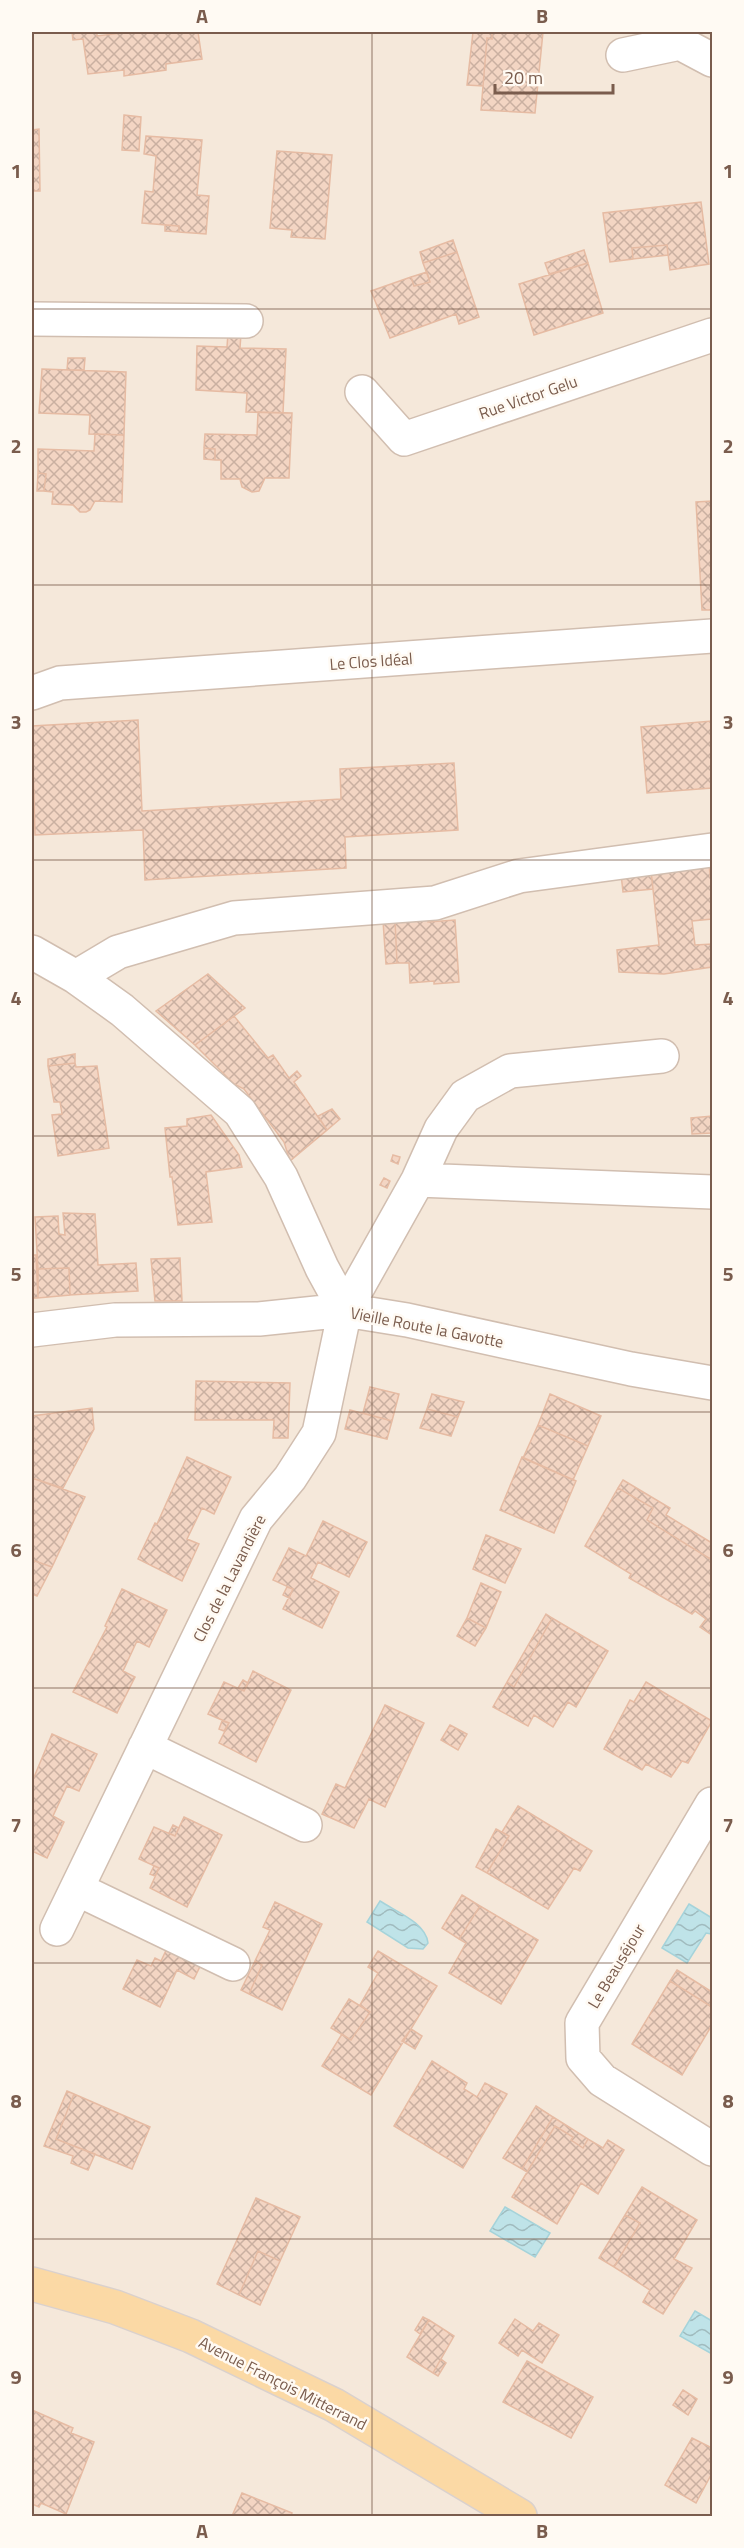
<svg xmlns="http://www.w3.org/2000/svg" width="744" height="2548" viewBox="0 0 744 2548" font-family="'Titillium Web',sans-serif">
<defs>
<pattern id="water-waves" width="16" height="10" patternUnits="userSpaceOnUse" patternTransform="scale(1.5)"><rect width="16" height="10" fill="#bfe3e8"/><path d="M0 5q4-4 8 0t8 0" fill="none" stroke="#a0bbbe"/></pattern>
<pattern id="building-cross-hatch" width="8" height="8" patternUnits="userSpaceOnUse" patternTransform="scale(1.5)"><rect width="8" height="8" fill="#f3d5c3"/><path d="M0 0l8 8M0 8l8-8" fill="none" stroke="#cab0a1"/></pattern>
</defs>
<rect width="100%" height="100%" fill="#fdf6ec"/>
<!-- residential -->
<path fill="#f5e8da" d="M32,32H712V2516H32Z"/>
<!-- water -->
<path fill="url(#water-waves)" stroke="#a5d3da" stroke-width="1.5" d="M380,1901C397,1912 426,1923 428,1943L423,1949L408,1948L367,1922Z
M689,1904L712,1918V1934L706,1933L687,1963L662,1948Z
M505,2207L550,2233L535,2257L490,2231Z
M695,2311L712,2321V2354L680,2336Z"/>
<!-- building -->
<path fill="url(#building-cross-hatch)" stroke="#e6bba3" stroke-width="1.5" d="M72,32H97V36L130,32H198L202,59L166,64V70L124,76V70L88,74L83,39L73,40Z
M473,32H492V39L487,38L483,86L467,85Z
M492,32H543L535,113L481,110L487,38L492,39Z
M124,115L141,117L139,151L122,150Z
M39,129L40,191H32V130Z
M146,136L202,140L197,195L209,196L206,234L179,232V226L142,223L145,191L153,192L156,156L144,154Z
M277,151L332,155L325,239L291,237L292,230L270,228Z
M701,202L709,264L670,270L667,245L632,248L633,259L610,262L603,213Z
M165,225L179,226V232L165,231Z
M453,240L457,252L423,263L420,252Z
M667,245L668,255L633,259L632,248Z
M584,250L588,263L549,274L545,263Z
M457,252L479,317L459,324L456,314L390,338L371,291L411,277L414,286L430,282L423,263Z
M588,263L603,313L534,335L519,284Z
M427,272L430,282L414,286L411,277Z
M228,333L241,334L240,348L286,349L283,413L246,412L247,393L196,390L197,346L227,347Z
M68,358H85L84,370H67Z
M42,369L126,372L124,435L89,434L90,415L39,413Z
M258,412L292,413L289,478H265L259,491L252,492L242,487L240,479H221V460H215V449L204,448L205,434L257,435Z
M95,434L124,435L122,502L95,501L90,510L86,512H80L73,505L52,504L53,492L44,491L46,474L38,473V449L94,451Z
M204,448L215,449V460L204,459Z
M38,473L46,474L44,491H37Z
M712,501V610H702L696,502Z
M138,720L142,811L341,799L340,769L454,763L458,830L345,837L346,868L145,880L143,830L35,835L32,726Z
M712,721V788L647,793L641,727Z
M709,865L712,891V919L692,921L695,945L712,944V967L664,974L619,972L617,950L659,945L651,871Z
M651,871L653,889L623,892L621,874Z
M428,918V922L455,920L459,982L434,984V981L410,983L409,963H397L395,920Z
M395,920L397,963L386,964L383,921Z
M208,974L245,1008L195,1045L156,1011Z
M234,1016L268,1058L273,1055L289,1078L297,1071L301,1076L294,1082L327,1130L290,1161L284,1142L244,1089L234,1084L195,1045Z
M75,1054V1063L48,1066V1059Z
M75,1063L76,1067L97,1066L109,1148L58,1156L52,1115L62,1114L60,1102H54L48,1066Z
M332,1109L340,1119L327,1130L318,1116Z
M211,1115L239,1155L242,1167L206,1172L212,1222L178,1225L172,1177H170L165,1128L187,1126V1119Z
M712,1116V1133L692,1134L691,1118Z
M393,1155L400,1157L398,1164L391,1161Z
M384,1178L390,1181L387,1188L380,1185Z
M63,1213L95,1214L98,1265L136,1263L138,1291L70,1295L69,1268L38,1269L35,1217L58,1216L59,1234L65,1235Z
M32,1255H36L38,1298H32Z
M180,1258L182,1301H155L151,1259Z
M69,1268L70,1295L38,1298V1269Z
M196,1381L290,1383L288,1438H273L274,1420H195Z
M370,1387L399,1394L392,1421L363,1413Z
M432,1394L464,1402L458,1417L427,1409Z
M550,1394L601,1416L588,1446L538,1425Z
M92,1408L94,1429L63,1488L32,1478V1416Z
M427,1409L458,1417L451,1436L420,1428Z
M350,1410L392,1421L387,1439L345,1429Z
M538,1425L588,1446L573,1480L523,1458Z
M187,1457L231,1477L214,1514L202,1508L187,1539L199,1544L182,1581L138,1559L155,1523L157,1524Z
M522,1457L576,1481L554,1533L500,1510Z
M32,1478L85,1497L52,1567L32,1560Z
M623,1480L670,1508L666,1515L712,1543V1560L647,1520L653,1508L618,1488Z
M618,1488L653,1508L647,1520L712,1560V1635L700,1627L706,1619L695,1611L692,1614L629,1578L631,1574L585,1546Z
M323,1521L367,1542L349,1577L318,1562L311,1578L339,1592L322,1628L283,1609L293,1589L273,1580L289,1548L306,1556Z
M486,1535L521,1549L505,1583L473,1569Z
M32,1560L52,1567L37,1596L32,1594Z
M481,1583L501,1592L486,1628L467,1618Z
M287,1587L293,1589L289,1598L283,1595Z
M122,1589L167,1610L149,1647L137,1641L123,1671L135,1677L117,1713L73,1692L107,1627L105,1626Z
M546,1614L552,1618L514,1687L507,1682Z
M467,1618L486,1628L475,1646L457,1636Z
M552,1618L608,1651L576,1707L568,1702L553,1727L534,1715L528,1726L493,1707L507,1682L514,1687Z
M253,1671L291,1690L256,1762L219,1743L229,1723L208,1714L224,1682L244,1691Z
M243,1680L248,1683L244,1691L238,1688Z
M646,1682L712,1721L688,1763L682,1761L671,1777L646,1764L642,1770L604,1749L630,1700L634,1702Z
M385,1705L424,1723L385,1807L369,1799L354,1828L322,1814L336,1784L345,1788Z
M222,1721L229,1723L224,1731L219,1729Z
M450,1725L467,1734L458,1750L441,1740Z
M52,1734L97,1754L79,1791L67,1786L53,1816L64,1822L47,1858L32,1851V1782Z
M518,1806L592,1851L580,1871L574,1868L548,1909L487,1873L509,1836L502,1832Z
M184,1817L222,1835L187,1907L150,1888L159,1868L139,1859L154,1827L175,1836Z
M173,1825L179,1828L175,1836L169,1833Z
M496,1829L509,1836L487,1873L476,1867Z
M154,1866L159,1868L155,1876L150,1874Z
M462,1895L480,1906L459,1939L442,1928Z
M275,1902L322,1924L282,2010L249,1994L262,1965L255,1961L270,1930L263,1927Z
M480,1906L538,1940L501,2004L449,1973L466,1943L459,1939Z
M170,1942L204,1958L194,1979L177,1970L160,2007L123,1989L137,1960L151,1966L155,1958L161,1961Z
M378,1951L437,1986L371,2095L322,2066L342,2034L351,2040L370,2012L360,2005L378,1973L368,1967Z
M255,1961L262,1965L249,1994L241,1990Z
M677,1970L712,1992V2007L670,1981Z
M670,1981L712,2007V2025L682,2075L632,2044Z
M349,1999L370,2012L351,2040L331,2028Z
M411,2029L422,2036L415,2049L402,2041Z
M432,2061L467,2083L464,2089L477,2097L485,2083L507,2094L463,2168L394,2126Z
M67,2091L74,2094L56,2139L95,2154L88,2170L71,2163L73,2156L44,2146Z
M74,2094L150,2127L132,2169L56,2139Z
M536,2106L553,2117L522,2169L503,2158Z
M553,2117L588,2139L583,2148L571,2140L573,2137L555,2126L527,2172L522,2169Z
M555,2126L573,2137L571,2140L583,2148L588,2139L603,2148L608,2140L624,2150L598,2194L581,2183L557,2224L512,2197Z
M642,2187L697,2220L674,2259L692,2268L663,2314L643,2302L650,2290L614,2267L640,2223L625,2215Z
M256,2198L300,2217L280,2261L258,2251L239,2295L217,2284Z
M625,2215L640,2223L614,2267L599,2258Z
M258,2251L280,2261L260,2305L239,2295Z
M423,2317L429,2320L420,2334L415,2330Z
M515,2319L533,2331L539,2323L559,2335L542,2363L522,2350L518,2356L499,2343Z
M429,2320L454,2336L433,2373L407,2357Z
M441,2359L446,2363L438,2376L433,2373Z
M527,2361L593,2397L571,2438L503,2402Z
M683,2390L697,2399L688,2415L673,2405Z
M32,2410L73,2428L71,2433L94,2442L66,2514L41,2503L39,2507L32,2504Z
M692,2438L712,2448V2476L711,2475L696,2503L665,2485Z
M242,2493L292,2513L291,2516H232Z"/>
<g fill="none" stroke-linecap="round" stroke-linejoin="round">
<defs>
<path id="minor" d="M623,55L680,43L712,60
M32,319L246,321
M362,392L404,439L712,335
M32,693L60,683L712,636
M32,952L76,977L122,1010L240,1112L281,1177L322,1268L345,1310
M76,977L118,952L234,918L435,903L519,876L712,850
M418,1180L712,1192
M32,1330L115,1320L259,1319L345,1310L407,1320L631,1369L712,1383
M145,1747L305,1825
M712,1804L582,2023L583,2058L602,2080L712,2149
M77,1889L233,1964
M57,1929L256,1519L290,1478L319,1433L345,1310L418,1180L441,1129L465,1096L510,1071L662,1056"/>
<path id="major" d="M32,2284L115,2307L191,2336L334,2405L520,2516"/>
</defs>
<!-- minor casing -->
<use href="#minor" stroke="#d1beb0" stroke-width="36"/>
<!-- major casing -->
<use href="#major" stroke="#dad1cd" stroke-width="36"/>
<!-- minor -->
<use href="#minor" stroke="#fff" stroke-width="33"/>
<!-- major -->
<use href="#major" stroke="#fbd9a5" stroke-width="33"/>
</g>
<!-- grid -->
<path fill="none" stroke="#7a5c4d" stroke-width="1.5" stroke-opacity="0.55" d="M372,32V2516M32,309H712M32,585H712M32,860H712M32,1136H712M32,1412H712M32,1688H712M32,1963H712M32,2239H712"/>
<g text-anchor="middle" stroke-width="5" stroke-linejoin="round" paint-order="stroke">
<!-- street labels -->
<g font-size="16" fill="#7a5c4d" stroke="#fffaf3">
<text transform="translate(528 397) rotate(-19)" y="6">Rue Victor Gelu</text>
<text transform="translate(371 661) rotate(-4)" y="6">Le Clos Idéal</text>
<text transform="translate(427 1327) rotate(11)" y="6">Vieille Route la Gavotte</text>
<text transform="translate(229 1578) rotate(-63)" y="6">Clos de la Lavandière</text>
<text transform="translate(616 1966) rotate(-59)" y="6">Le Beauséjour</text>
<text transform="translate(283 2383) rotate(27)" y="6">Avenue François Mitterrand</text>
</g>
</g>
<!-- border -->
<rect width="744" height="2548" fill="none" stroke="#fffaf3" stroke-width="66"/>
<!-- scale -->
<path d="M495 84v9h118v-9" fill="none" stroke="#7a5c4d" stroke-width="3"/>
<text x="504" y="84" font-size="18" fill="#7a5c4d" stroke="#fffaf3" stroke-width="4.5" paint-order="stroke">20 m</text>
<rect x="33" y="33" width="678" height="2482" fill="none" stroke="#7a5c4d" stroke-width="2"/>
<g font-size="20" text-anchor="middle" font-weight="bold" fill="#7a5c4d">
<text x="202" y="23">A</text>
<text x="542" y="23">B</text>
<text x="16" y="178">1</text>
<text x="728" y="178">1</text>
<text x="16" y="453">2</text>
<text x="728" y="453">2</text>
<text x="16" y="729">3</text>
<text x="728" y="729">3</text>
<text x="16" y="1005">4</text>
<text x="728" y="1005">4</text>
<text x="16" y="1281">5</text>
<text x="728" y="1281">5</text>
<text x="16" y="1557">6</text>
<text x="728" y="1557">6</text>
<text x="16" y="1832">7</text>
<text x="728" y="1832">7</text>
<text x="16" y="2108">8</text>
<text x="728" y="2108">8</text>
<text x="16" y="2384">9</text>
<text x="728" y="2384">9</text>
<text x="202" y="2538">A</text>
<text x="542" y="2538">B</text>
</g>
</svg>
